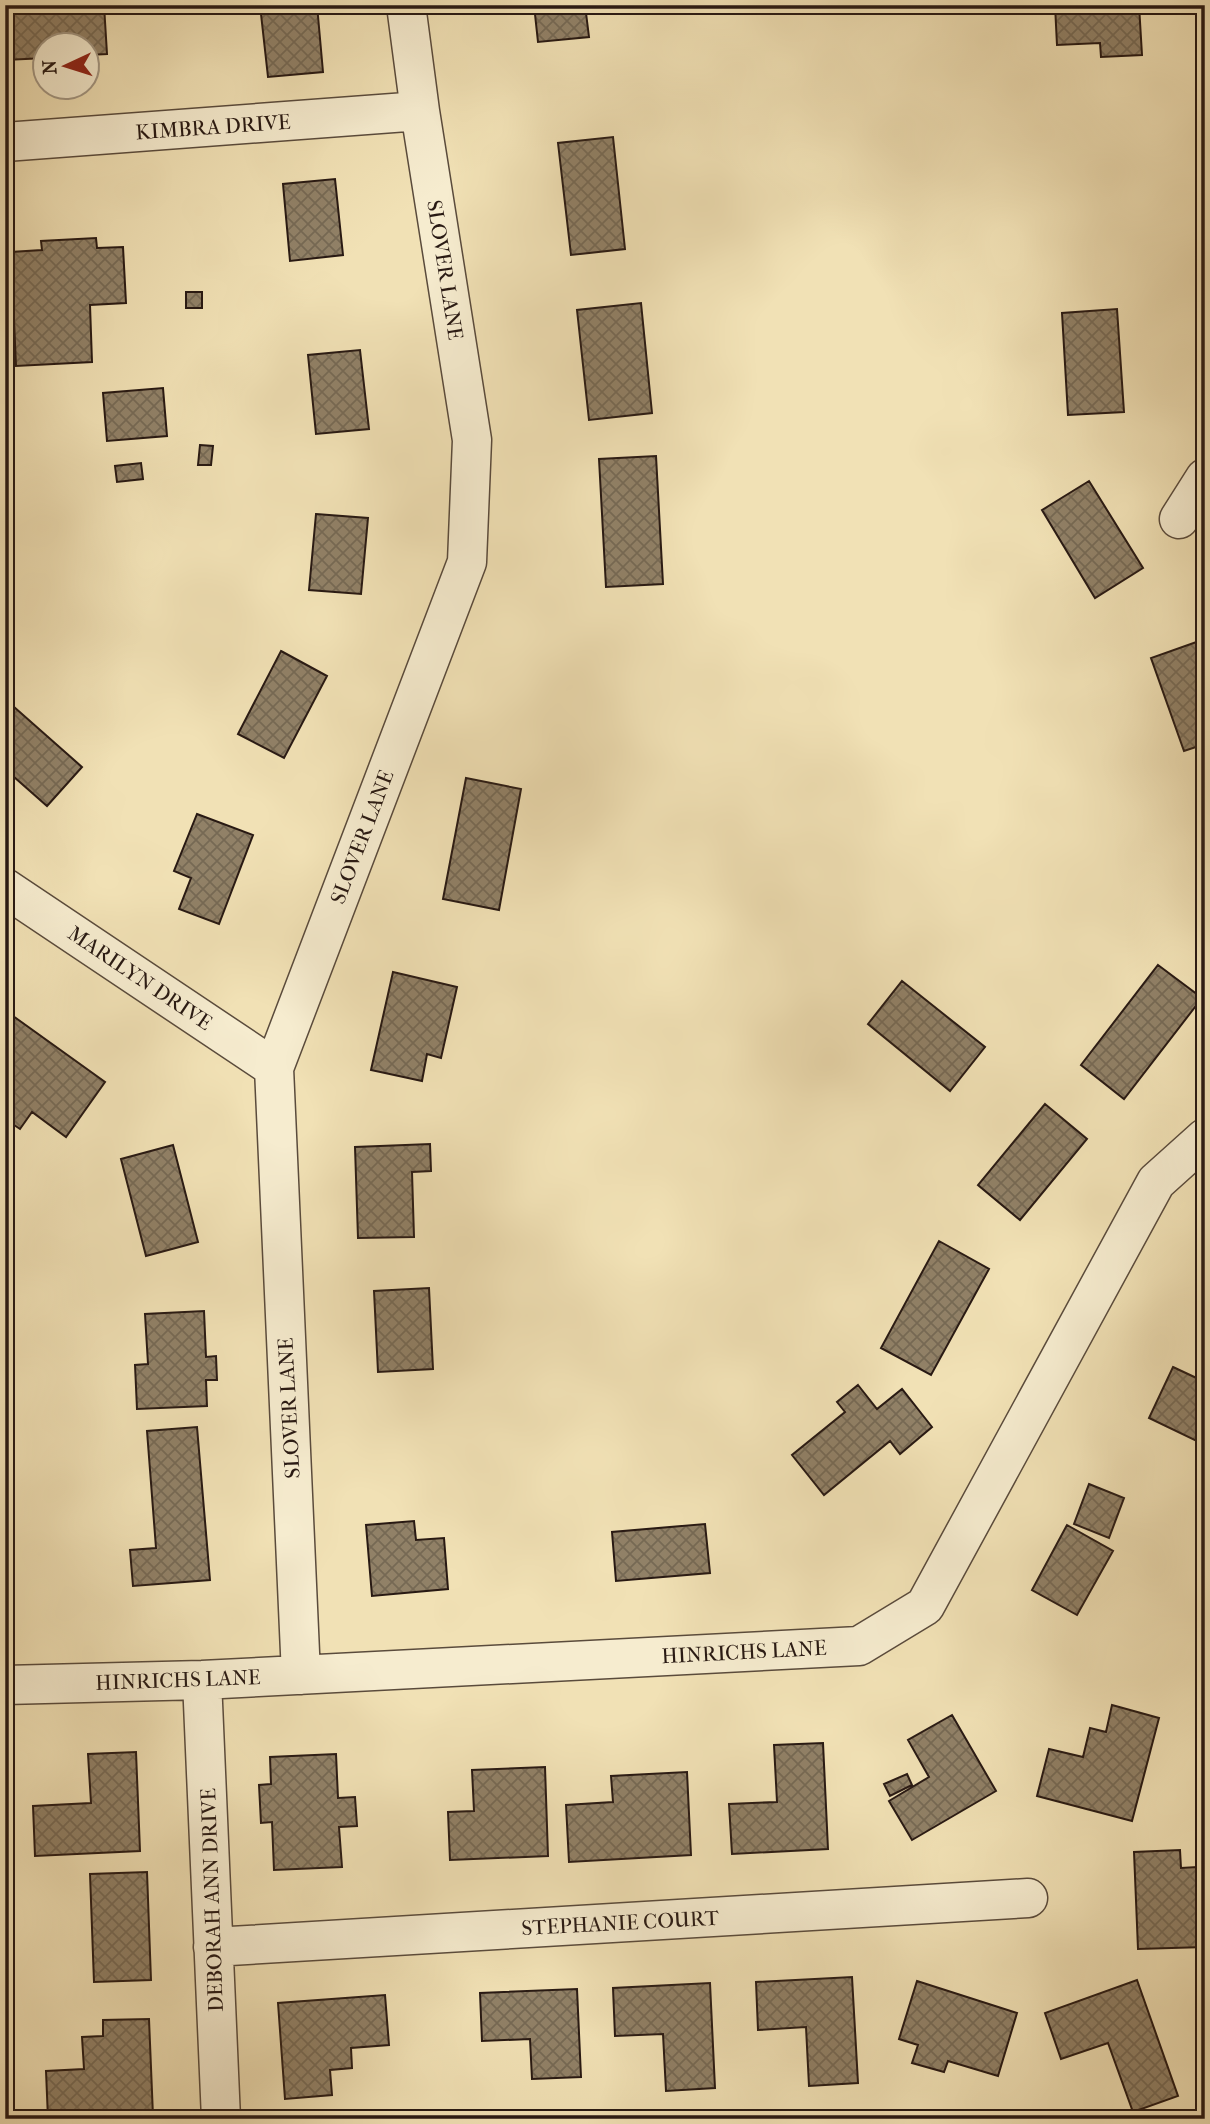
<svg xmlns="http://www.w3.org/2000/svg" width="1210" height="2124" viewBox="0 0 1210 2124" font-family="'IM FELL French Canon',serif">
<defs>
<pattern id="building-cross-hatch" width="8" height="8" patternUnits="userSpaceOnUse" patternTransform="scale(1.75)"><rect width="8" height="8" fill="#918167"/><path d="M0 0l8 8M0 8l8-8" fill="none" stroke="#766954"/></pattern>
</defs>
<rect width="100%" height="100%" fill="#f1e1b5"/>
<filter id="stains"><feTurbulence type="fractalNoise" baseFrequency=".00286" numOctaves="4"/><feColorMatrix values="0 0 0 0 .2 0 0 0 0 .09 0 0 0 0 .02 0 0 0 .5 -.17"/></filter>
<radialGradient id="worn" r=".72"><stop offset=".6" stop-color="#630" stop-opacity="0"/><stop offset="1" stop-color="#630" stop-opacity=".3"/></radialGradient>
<!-- building -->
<path fill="url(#building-cross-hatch)" stroke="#281913" stroke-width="2" d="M104,5L107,54L88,55V46H46V58L5,60V7Z
M260,5H317L323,72L268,77Z
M534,5H585L589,37L538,42Z
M1055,5H1139L1142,55L1101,57L1100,43L1057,45Z
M613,137L625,249L571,255L558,143Z
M335,179L343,255L290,261L283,184Z
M96,238L97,248L123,247L126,303L90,305L92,362L16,366L11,252L42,250L41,241Z
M186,292H202V308H186Z
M641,303L652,413L589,420L577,310Z
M1117,309L1124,412L1068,415L1062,313Z
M360,350L369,429L316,434L308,355Z
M163,388L167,436L107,441L103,393Z
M200,445L213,446L211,465H198Z
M656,456L663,584L606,587L599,459Z
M141,463L143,479L117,482L115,466Z
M1089,481L1143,568L1095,598L1042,510Z
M316,514L368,518L361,594L309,590Z
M1205,639V744L1184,751L1151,658Z
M281,651L327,676L284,758L238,734Z
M5,699L82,767L47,806L5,769Z
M466,778L521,789L499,910L443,899Z
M197,814L253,835L219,924L179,909L191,878L174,871Z
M1158,965L1202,998L1124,1099L1081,1065Z
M393,972L457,987L441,1058L427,1054L422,1081L371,1070Z
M902,981L985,1047L950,1091L868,1024Z
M13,1016L105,1082L66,1137L32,1112L20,1129L5,1119V1028Z
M1045,1104L1087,1139L1020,1220L978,1185Z
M430,1144L431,1171L412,1172L414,1237L358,1238L355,1147Z
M173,1145L198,1242L146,1256L121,1159Z
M939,1241L989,1269L931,1375L881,1348Z
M429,1288L433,1369L378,1372L374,1291Z
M204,1311L206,1357L216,1356L217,1380H206L207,1406L137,1409L135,1365L148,1364L145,1314Z
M1173,1367L1205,1382V1445L1149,1418Z
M858,1385L877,1409L902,1389L932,1427L900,1454L890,1441L824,1495L792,1455L845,1412L837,1402Z
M197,1427L210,1580L133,1586L130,1550L156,1548L147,1431Z
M1089,1484L1124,1498L1109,1538L1074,1524Z
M414,1521L416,1540L444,1538L448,1589L372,1596L366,1525Z
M705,1524L710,1573L616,1581L612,1532Z
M1067,1525L1113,1551L1077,1615L1032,1590Z
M1112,1705L1159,1718L1132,1821L1037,1796L1049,1749L1083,1757L1090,1728L1106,1732Z
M952,1715L996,1791L912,1840L889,1801L929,1777L908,1740Z
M823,1743L828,1849L732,1854L729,1804L777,1802L774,1745Z
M136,1752L140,1851L35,1856L33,1806L91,1803L88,1754Z
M336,1754L338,1798L355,1797L357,1826L339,1827L342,1867L274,1870L272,1822L261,1823L259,1785L271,1784L270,1757Z
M545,1767L548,1856L450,1860L448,1812L474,1811L472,1770Z
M687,1772L691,1855L569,1862L566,1805L613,1802L611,1776Z
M907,1774L912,1785L890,1796L884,1784Z
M1180,1850L1181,1868L1197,1867L1198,1899L1205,1898V1947L1138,1949L1134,1852Z
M147,1872L151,1980L94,1982L90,1874Z
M852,1977L858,2083L809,2086L806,2027L758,2030L756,1982Z
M1137,1980L1178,2096L1133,2112L1108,2043L1061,2059L1045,2013Z
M917,1981L1017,2013L998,2076L948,2061L944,2072L912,2063L918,2045L899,2039Z
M710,1983L715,2088L666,2091L663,2034L615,2036L613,1988Z
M577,1989L581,2077L532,2079L530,2039L482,2041L480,1993Z
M385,1995L389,2045L351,2048L352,2068L330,2070L332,2095L285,2099L278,2003Z
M149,2019L153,2116L48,2119L46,2071L84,2069L82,2037L103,2036V2020Z"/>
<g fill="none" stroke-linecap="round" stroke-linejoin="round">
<defs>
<path id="minor" d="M5,142L420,111
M1179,519L1205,478
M5,888L274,1068
M301,1675L274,1068L467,562L472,440L420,111L406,5
M202,1680L221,2119
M5,1685L202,1680L859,1646L925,1606L1156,1182L1205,1138
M213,1947L1028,1898"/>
</defs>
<!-- minor casing -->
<use href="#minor" stroke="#5a4b3c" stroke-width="41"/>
<!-- minor -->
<use href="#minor" stroke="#f6eccf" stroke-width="38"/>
</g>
<g text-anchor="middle" stroke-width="7" stroke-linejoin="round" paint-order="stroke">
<!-- street labels -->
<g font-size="21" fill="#281913" stroke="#f6eccf">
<text transform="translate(213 127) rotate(-4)" y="7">KIMBRA DRIVE</text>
<text transform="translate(445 270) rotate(81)" y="7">SLOVER LANE</text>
<text transform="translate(362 837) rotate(-69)" y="7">SLOVER LANE</text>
<text transform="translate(140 978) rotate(34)" y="7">MARILYN DRIVE</text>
<text transform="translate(289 1408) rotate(-93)" y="7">SLOVER LANE</text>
<text transform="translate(744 1652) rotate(-3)" y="7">HINRICHS LANE</text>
<text transform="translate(178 1680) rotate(-2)" y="7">HINRICHS LANE</text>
<text transform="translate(212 1900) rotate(-92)" y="7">DEBORAH ANN DRIVE</text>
<text transform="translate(620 1923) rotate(-3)" y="7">STEPHANIE COURT</text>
</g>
</g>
<!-- margin -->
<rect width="1210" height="2124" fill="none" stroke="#f1e1b5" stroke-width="28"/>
<rect x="7" y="7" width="1196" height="2110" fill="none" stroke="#281913" stroke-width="3.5"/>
<rect x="14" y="14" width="1182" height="2096" fill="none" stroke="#281913" stroke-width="2"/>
<!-- north arrow -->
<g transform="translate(66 66) rotate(266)"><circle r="33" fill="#f6eccf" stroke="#a49884" stroke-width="2"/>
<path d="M0-5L12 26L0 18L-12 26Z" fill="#8f2418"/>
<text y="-10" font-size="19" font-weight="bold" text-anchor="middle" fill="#281913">N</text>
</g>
<rect width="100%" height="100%" filter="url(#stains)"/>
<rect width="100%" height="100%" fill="url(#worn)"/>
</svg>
